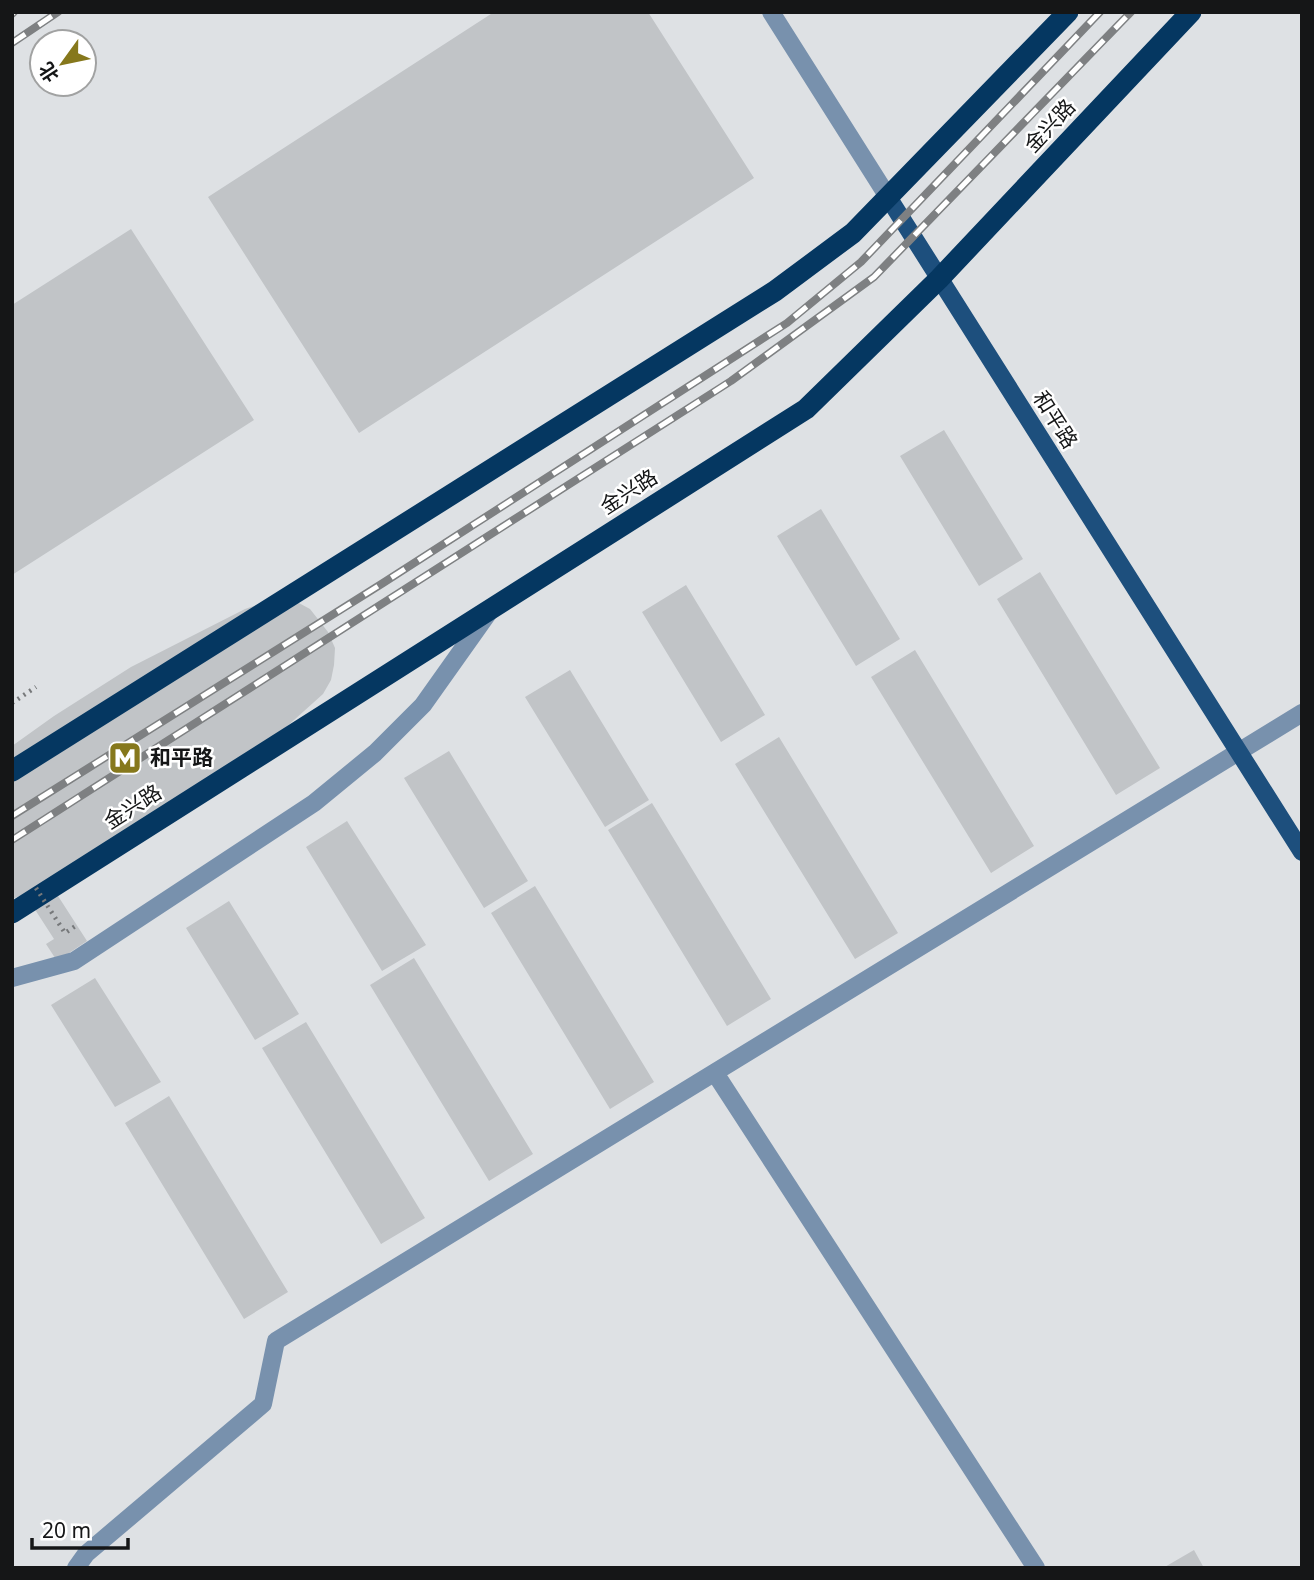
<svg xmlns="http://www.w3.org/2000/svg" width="1314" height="1580" viewBox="0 0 1314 1580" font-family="'Noto Sans','Noto Sans SC',sans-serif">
<rect width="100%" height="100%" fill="#dee1e4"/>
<!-- building -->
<path fill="#c1c4c7" d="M494,12H648L754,178L359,433L208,197Z
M131,229L254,420L12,575V305Z
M944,430L1023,559L979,586L900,456Z
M821,509L900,639L856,666L777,536Z
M1040,572L1160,768L1116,795L997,599Z
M686,585L765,715L721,742L642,612Z
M268,601L297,602L310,609L328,632L335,648L334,665L331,680L323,694L274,738L49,882L87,941L57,961L46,944L54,939L25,894L12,899V746L54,716L131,667L245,609Z
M915,650L1034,846L991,873L871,677Z
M570,670L649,800L605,827L525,697Z
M779,737L898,933L855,959L735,764Z
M449,751L528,881L484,908L404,778Z
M652,803L771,999L727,1026L608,830Z
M347,821L426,945L382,971L306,847Z
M535,886L654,1082L610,1109L491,913Z
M229,901L299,1014L255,1040L186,928Z
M414,958L533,1154L489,1181L370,985Z
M95,978L161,1082L115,1107L51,1005Z
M306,1022L425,1218L381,1244L262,1048Z
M169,1096L288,1292L244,1319L125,1123Z
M1194,1550L1204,1568H1163Z"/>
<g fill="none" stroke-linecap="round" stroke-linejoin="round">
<!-- path -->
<path stroke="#76787a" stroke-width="4.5" stroke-dasharray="2 5" stroke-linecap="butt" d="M12,703L36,687"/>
<!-- minor -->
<path stroke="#7891ad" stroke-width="18" d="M771,12L888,197
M12,978L74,961L314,803L375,753L423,705L489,612
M715,1073L1036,1568
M76,1568L86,1554L263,1404L276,1341L1302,713"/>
<!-- major -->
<path stroke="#1d4f7d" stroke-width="18" d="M888,197L1302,852"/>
<!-- highway -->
<path stroke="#053761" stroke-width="21" d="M12,771L775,291L853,233L1068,12
M12,913L806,409L939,279L1191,12"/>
<defs>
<path id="rail" d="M12,14L14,12
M12,43L58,12
M12,816L383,583L787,323L861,262L1100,12
M12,840L731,381L874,277L1131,12"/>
</defs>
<!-- rail casing -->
<use href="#rail" stroke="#7e8082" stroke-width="8"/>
<!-- rail -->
<use href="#rail" stroke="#fff" stroke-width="5" stroke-dasharray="16" stroke-linecap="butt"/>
<!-- path-bridge -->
<path stroke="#76787a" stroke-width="4.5" stroke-dasharray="2 5" stroke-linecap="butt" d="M36,888L65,933L77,925"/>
</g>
<!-- icons -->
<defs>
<symbol id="metro-square" viewBox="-11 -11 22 22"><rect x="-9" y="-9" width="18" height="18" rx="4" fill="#86781c" stroke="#fff"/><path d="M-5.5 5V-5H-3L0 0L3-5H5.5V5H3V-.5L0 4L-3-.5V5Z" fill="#fff"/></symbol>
</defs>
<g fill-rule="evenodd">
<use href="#metro-square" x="106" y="739" width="38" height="38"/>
</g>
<g text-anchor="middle" stroke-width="5" stroke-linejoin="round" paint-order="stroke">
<!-- street labels -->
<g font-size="21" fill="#151617" stroke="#fff">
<text transform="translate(1050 126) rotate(-47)" y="7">金兴路</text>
<text transform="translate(1055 420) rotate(58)" y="7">和平路</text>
<text transform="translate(629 492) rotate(-33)" y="7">金兴路</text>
<text transform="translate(133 807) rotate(-32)" y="7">金兴路</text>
</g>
<!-- poi labels -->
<g font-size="21" font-weight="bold" fill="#151617" stroke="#fff" text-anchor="start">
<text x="150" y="765">和平路</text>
</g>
</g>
<!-- border -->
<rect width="1314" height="1580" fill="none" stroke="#151617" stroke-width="28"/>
<!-- north arrow -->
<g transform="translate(63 63) rotate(237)"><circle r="33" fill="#ffffff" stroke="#a1a2a2" stroke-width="2"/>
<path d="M0-5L12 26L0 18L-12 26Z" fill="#86781c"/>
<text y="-10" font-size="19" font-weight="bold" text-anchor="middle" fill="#151617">北</text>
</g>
<!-- scale -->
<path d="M32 1538v10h96v-10" fill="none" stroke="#151617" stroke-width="3.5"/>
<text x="42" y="1538" font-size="21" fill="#151617" stroke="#ffffff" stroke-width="5" paint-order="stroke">20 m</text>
</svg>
